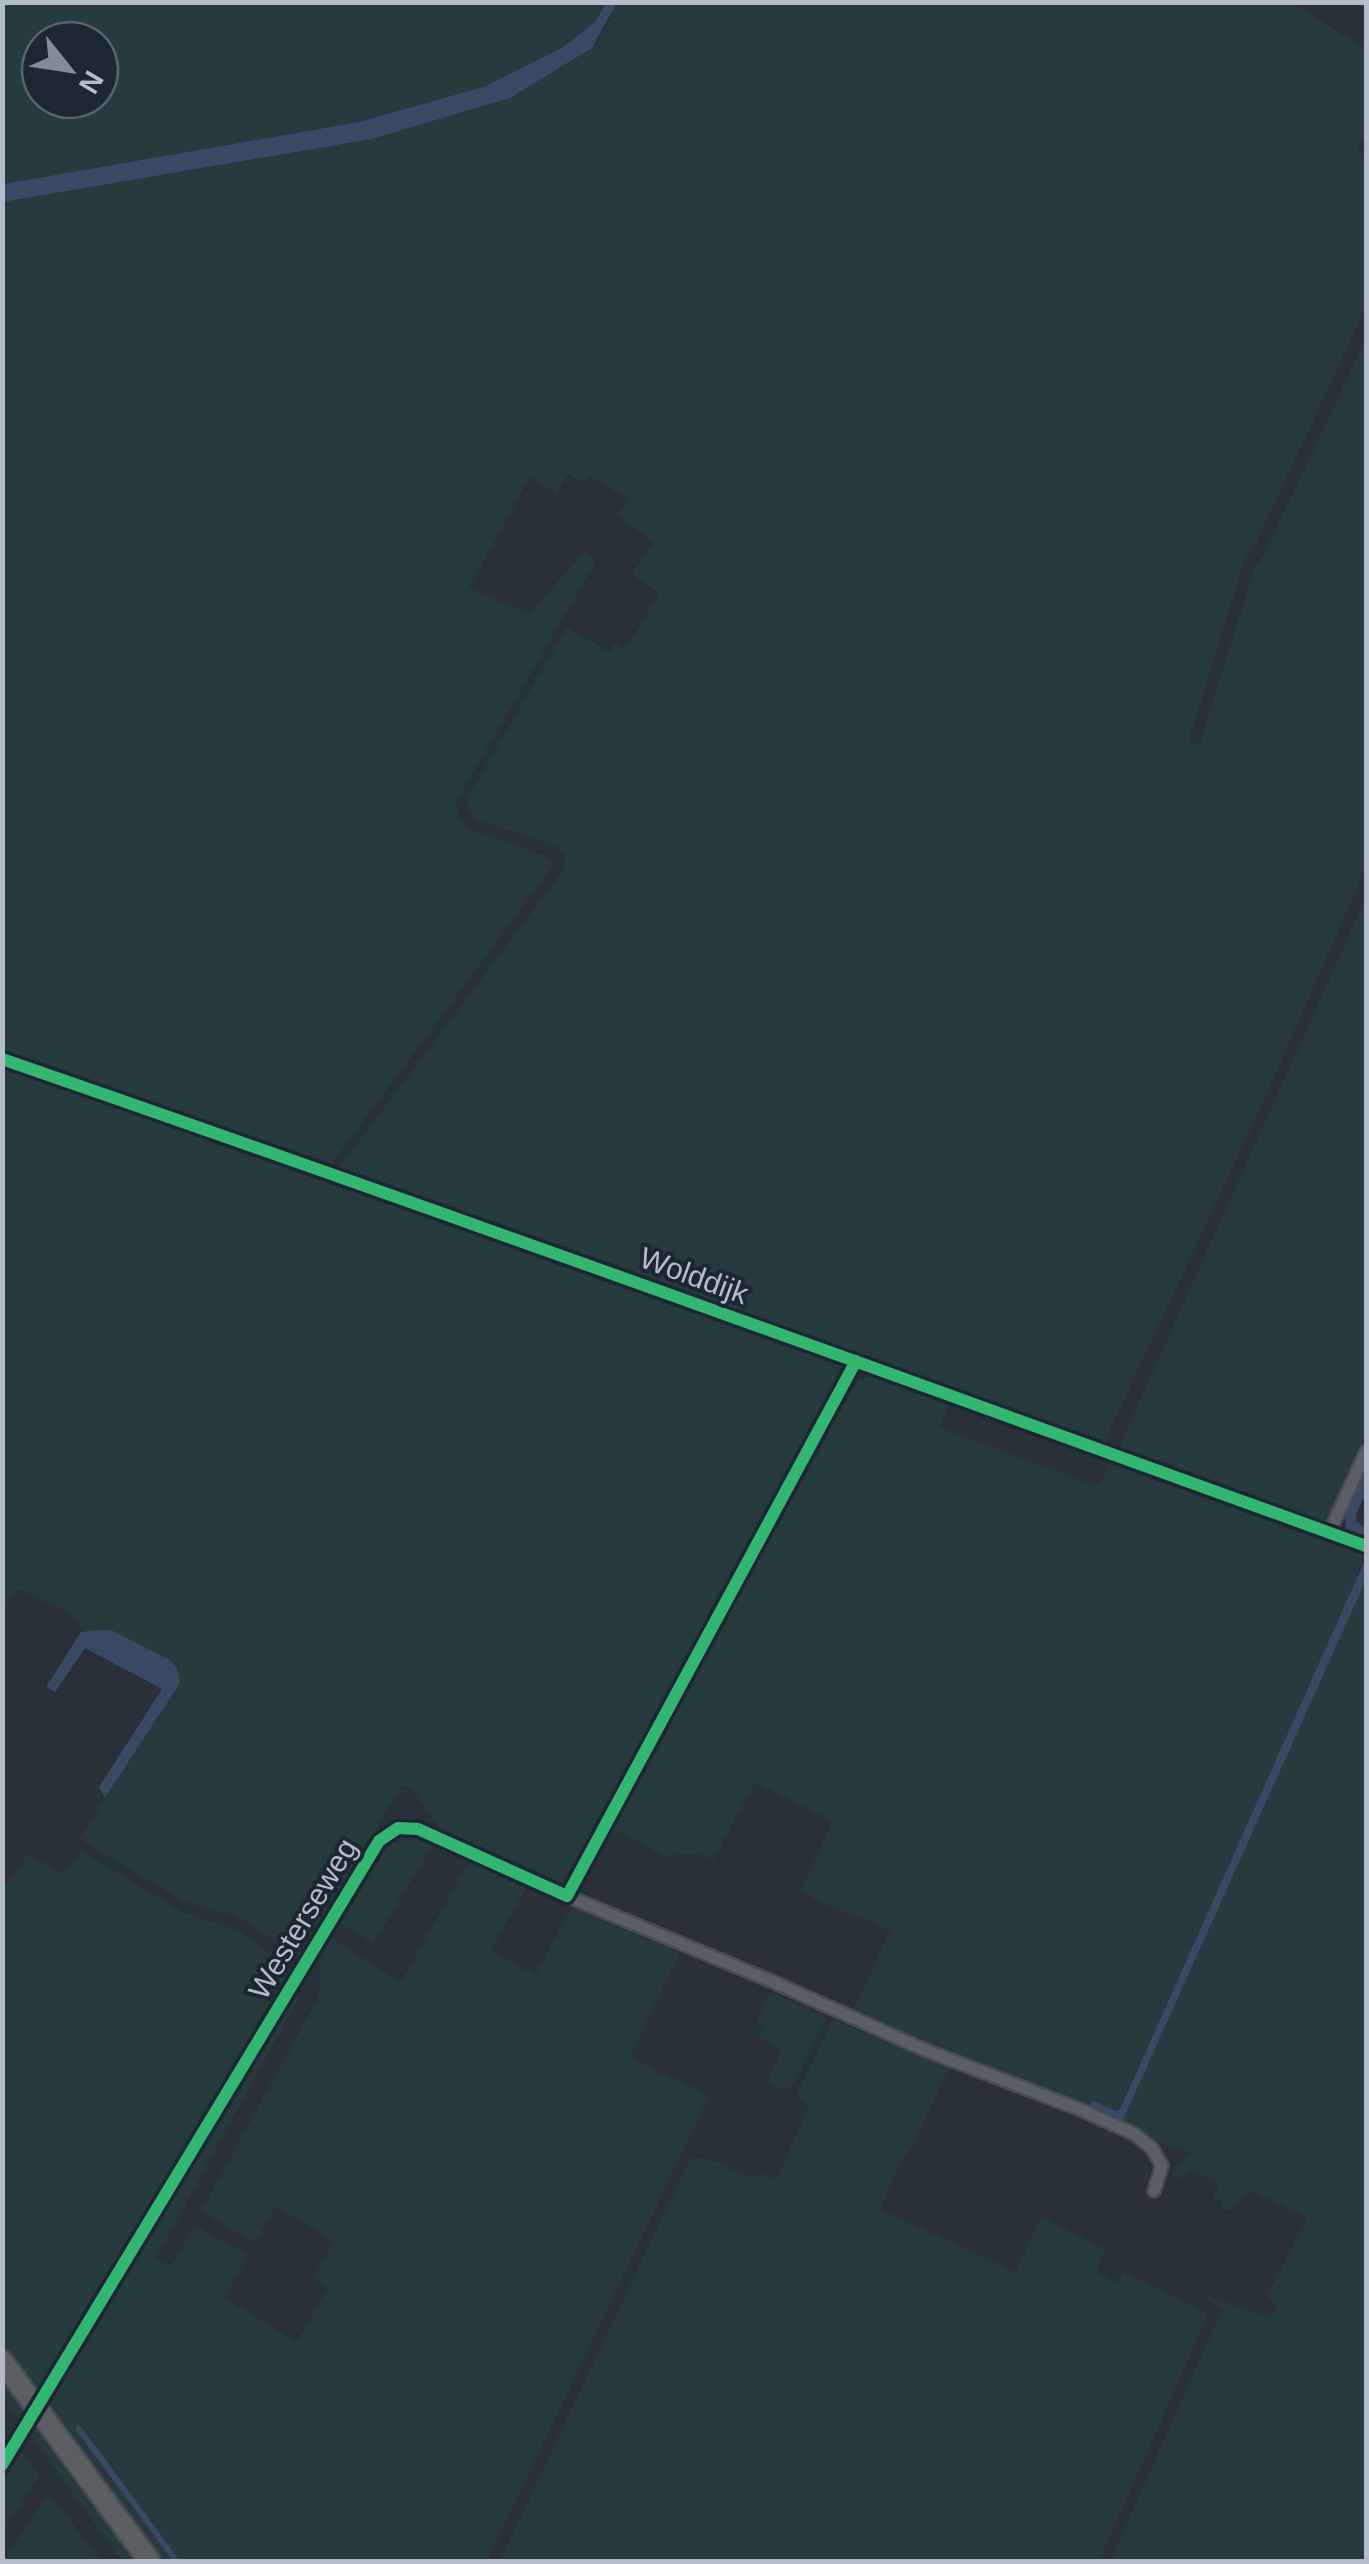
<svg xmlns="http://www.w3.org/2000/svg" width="1369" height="2564" viewBox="0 0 1369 2564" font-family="Helvetica,sans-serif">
<rect width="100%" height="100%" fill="#2a3038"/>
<!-- green -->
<path fill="#273a3e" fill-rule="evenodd" d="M3,3H606L596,21L565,46L483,87L359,122L2,184ZM40,40H100V100H40Z
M617,3H1293L1366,49V134L1356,151L1366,154V307L1253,549L1244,561L1189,739L1190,742L1199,746L1255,567L1264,555L1366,339V592L1363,600L1366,603V868L1261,1106L1104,1442L338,1169L561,873C567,862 567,855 557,847L476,819C468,812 466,808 468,797L567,627L610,652L615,643L626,649L659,593L632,574L652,544L651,540L617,515L630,500L589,476L584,483L568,474L557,493L530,477L469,587L529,614L585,551L593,559L594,565L456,802L459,820L468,828L551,858L553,866L330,1166L99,1088L3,1052V202L372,139L510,98L592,48L605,29Z
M1366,898V1440L1327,1526L1121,1450L1120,1445Z
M3,1061L836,1359L843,1368L842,1376L822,1416L632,1763L563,1882L558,1885L553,1884L446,1836L411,1789L402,1785L300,1954L297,1955L234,1914L215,1912L185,1902L79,1839L180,1683L169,1660L97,1630L85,1632L72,1614L18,1589L3,1611Z
M874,1375L887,1376L952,1400L939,1427L1089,1483L1100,1484L1111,1458L1366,1551V1560L1361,1564L1350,1595L1119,2109L1116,2111L1093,2100L1089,2104L940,2049L854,2009L890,1932C863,1914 827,1911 801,1890L833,1822L755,1782L713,1860C696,1853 685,1850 667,1858L611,1827L849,1396L858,1381Z
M1366,1577V2561L1110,2562L1221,2312V2309L1201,2293L1271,2318L1278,2306L1267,2296L1308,2218L1251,2191L1231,2210L1222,2209L1223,2202L1213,2199L1220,2184L1191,2171L1179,2179L1173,2175L1175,2167L1185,2159L1189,2152L1178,2148L1173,2149L1123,2120Z
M399,1834L412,1835L433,1845L373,1944L337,1921C352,1896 374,1848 399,1834Z
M81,1851L184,1913L238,1930L291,1968L43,2385L53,2399L229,2105L254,2059L295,1994L300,1996L155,2260L172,2265L194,2225L248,2255L225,2298L297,2342L328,2288L313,2279L334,2241L276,2206L255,2242L201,2212L319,1996L320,1950L327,1936L401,1982L469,1862L527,1887L491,1950L535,1975L572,1907L680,1953L630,2056L671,2079L673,2077L709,2096L487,2561H180L83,2429L75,2427L173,2561H156L3,2352L2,1889L14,1876L27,1854L65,1874Z
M770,1992L824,2016L825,2020L793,2085L784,2090L768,2084L769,2077L782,2049L758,2037L765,2024L757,2020Z
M833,2020L949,2067L912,2148L901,2161L880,2209L1016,2272L1041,2216L1105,2249L1096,2272L1118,2283L1123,2271L1208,2314L1099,2561H500L690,2159C712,2155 732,2171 753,2177L761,2173L776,2180L809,2107L797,2095Z
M2,2378L139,2561H122L3,2398Z
M22,2451L39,2476L3,2532V2483Z
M51,2498L58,2504L101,2561H3L42,2502Z"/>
<!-- water -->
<path fill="#384963" d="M606,3H617L592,48L510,98L372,139L3,202V184L359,122L483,87L565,46L596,21Z
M1366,1466V1492L1356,1515V1521L1366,1528V1537L1346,1529L1345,1513Z
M1365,1560H1366V1577L1361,1591L1123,2120L1089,2107L1092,2100L1116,2111L1120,2109Z
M97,1630H111L170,1660L177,1668L180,1683L105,1798L99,1787L162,1689L85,1648L55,1692L46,1687L81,1632Z
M77,2425L83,2429L180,2561H173L76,2430Z"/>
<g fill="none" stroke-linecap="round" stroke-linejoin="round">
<defs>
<path id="minor" d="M2,1059C459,1217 913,1382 1366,1546
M1329,1533L1366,1452
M567,1896L856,1361
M53,2381L379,1841C395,1826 409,1826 429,1833L567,1896L771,1981L925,2050L1084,2111L1134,2134L1152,2148L1162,2166L1154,2191"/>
<path id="trunk" d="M2,2361L150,2562"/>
</defs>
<!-- minor casing -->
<use href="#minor" stroke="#484c53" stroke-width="16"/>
<!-- trunk casing -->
<use href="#trunk" stroke="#474c53" stroke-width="25"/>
<!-- minor -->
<use href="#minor" stroke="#5a5e66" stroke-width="11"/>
<!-- trunk -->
<use href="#trunk" stroke="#5b5f64" stroke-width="20"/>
<defs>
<path id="minor-bridge" d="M7,2458L53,2381"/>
</defs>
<!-- minor-bridge casing -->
<use href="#minor-bridge" stroke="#484c53" stroke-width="16" stroke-linecap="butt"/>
<!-- minor-bridge -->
<use href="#minor-bridge" stroke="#5a5e66" stroke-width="11"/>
<defs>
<path id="cycleway" d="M2,1059C459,1217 913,1382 1366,1546
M2,2465L379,1841L398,1828L418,1829L567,1896L856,1361"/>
</defs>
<!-- cycleway casing -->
<use href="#cycleway" stroke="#1d2633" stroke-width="19"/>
<!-- cycleway -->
<use href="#cycleway" stroke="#33b770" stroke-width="12"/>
</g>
<g text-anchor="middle" stroke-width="8" stroke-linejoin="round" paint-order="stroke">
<!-- street labels -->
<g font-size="30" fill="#b4bcc9" stroke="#1d2633">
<text transform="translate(694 1276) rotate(20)" y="10">Wolddijk</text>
<text transform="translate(303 1919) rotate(-59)" y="10">Westerseweg</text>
</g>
</g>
<!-- border -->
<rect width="1369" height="2564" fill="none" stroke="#b4bcc9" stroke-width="10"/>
<!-- north arrow -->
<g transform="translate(70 70) rotate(120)"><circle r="48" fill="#1d2633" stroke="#59626f" stroke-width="2.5"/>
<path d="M0-8L18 38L0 25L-18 38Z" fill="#848b96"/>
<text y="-15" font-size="28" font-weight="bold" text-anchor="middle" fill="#b4bcc9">N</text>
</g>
</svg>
